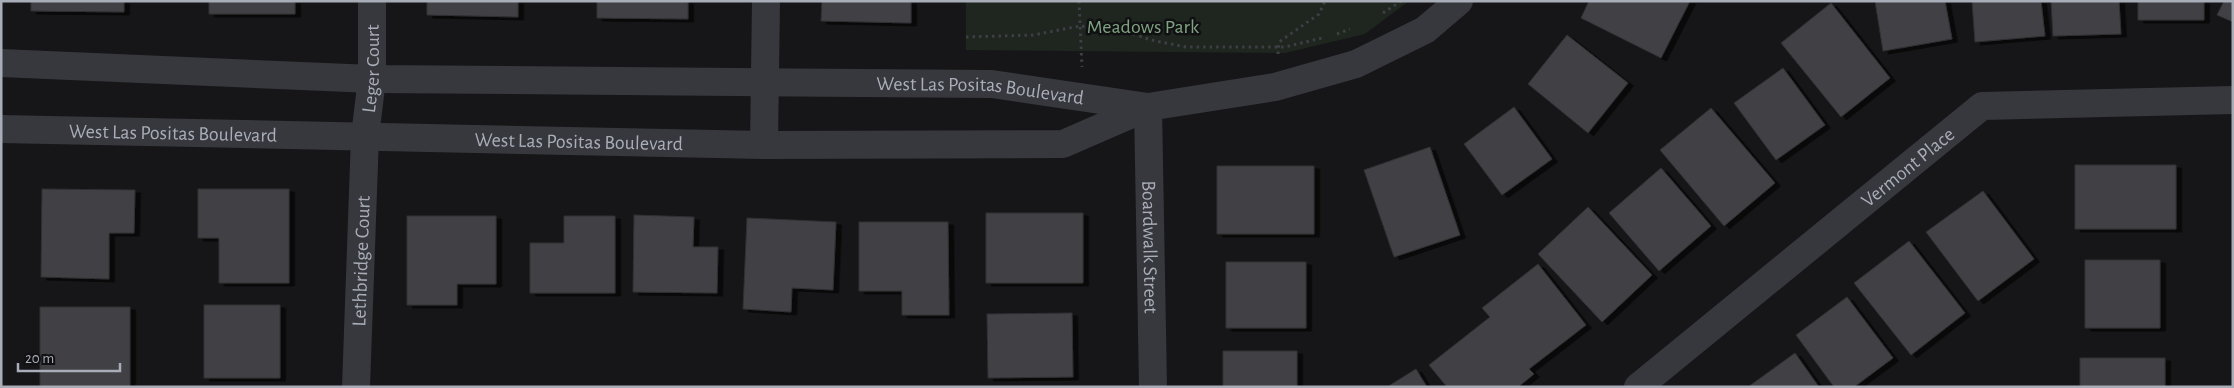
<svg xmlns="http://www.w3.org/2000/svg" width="2234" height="388" viewBox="0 0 2234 388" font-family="'Alegreya Sans',sans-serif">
<defs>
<filter id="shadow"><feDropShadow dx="5.5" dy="3" stdDeviation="0" flood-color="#0009"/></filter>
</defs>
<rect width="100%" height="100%" fill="#161618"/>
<!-- green -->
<path fill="#1e261f" d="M966,1H1409L1365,34L1285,53L966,50Z"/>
<!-- building -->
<path fill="#404145" stroke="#303034" filter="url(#shadow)" d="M31,1H124V12L31,11Z
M209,1H295V14H209Z
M427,1H518V17L427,15Z
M597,1H688V19L597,18Z
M822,1H911V23L821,21Z
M1589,1H1690L1661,58L1581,18Z
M1875,1H1945L1952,39L1883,51Z
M1972,1H2041L2045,36L1975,42Z
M2051,1H2119L2121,34L2053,36Z
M2138,1H2204V20H2138Z
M2224,1H2233V22L2217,15Z
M1831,3L1890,78L1841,117L1781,43Z
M1567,35L1628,83L1588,133L1528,84Z
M1783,68L1825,125L1776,160L1734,103Z
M1514,107L1552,159L1502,195L1464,144Z
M1711,108L1775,183L1724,226L1660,150Z
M1430,147L1460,235L1394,257L1364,170Z
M2075,165H2176V229H2075Z
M1217,166H1314V234H1217Z
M1661,168L1711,226L1659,271L1609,213Z
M42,189L135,190L134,233H109V279L41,277Z
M198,189H289V283H219V238H198Z
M1983,191L2034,259L1978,301L1926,232Z
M1588,207L1652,275L1602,322L1538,254Z
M986,213H1083V283H986Z
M634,215L694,217L693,247H718L717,293L633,292Z
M407,216H496V284H457V305H407Z
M564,216H615V293H530V243H564Z
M747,218L836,222L833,290L792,288L791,312L743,309Z
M859,222H948L949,315H902V291H859Z
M1909,241L1965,313L1911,355L1854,283Z
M2085,260H2160V328H2085Z
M1226,262H1306V328H1226Z
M1538,264L1586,325L1529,369L1534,374L1518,387H1447L1429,365L1490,317L1482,308Z
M1847,297L1893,358L1854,387H1834L1796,335Z
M204,305H280V378H204Z
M40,307H130V387H40Z
M1072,313L1073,377L988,378L987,314Z
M1223,351H1297V387H1223Z
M1795,353L1819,387H1748Z
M2080,358H2165V387H2080Z
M1416,369L1427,387H1387Z"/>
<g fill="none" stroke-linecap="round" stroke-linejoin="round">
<!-- path -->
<path stroke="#3d3f44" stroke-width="3" stroke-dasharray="2.5 4" stroke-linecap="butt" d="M1079,1L1082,67
M1383,13L1401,1
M1337,34L1350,29
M966,37L1033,35L1080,26L1121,30L1151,40L1186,47H1285L1322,38
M1278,54L1279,42L1319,14L1325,1"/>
<!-- minor -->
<g stroke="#37383d" stroke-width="28">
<path id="s1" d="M1,63L372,79L992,84L1148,107"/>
<path id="s2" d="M1148,107L1153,387"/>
<path id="s3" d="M1,129L764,145L1063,144L1148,107L1275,87L1356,64L1425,30L1459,1"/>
<path d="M764,145L766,1"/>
<path id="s4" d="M356,387L365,136L372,79V1"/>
<path id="s5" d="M1638,387L1982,106L2233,100"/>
</g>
</g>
<g text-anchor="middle" stroke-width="5" stroke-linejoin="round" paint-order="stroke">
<!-- park labels -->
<g font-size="20" fill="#7fa381" stroke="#111113">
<text x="1143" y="33">Meadows Park</text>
</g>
<!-- street labels -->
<g font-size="20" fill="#a8adb8" stroke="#111113">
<text dy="7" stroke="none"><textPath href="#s4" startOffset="319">Leger Court</textPath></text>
<text dy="7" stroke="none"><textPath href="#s1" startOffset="980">West Las Positas Boulevard</textPath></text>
<text dy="7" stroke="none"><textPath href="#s3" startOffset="172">West Las Positas Boulevard</textPath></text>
<text dy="7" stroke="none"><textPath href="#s3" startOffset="578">West Las Positas Boulevard</textPath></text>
<text dy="7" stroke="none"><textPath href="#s5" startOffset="348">Vermont Place</textPath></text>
<text dy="7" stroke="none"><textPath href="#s2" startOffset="140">Boardwalk Street</textPath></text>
<text dy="7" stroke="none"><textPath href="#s4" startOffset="126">Lethbridge Court</textPath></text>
</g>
</g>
<!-- border -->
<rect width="2234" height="388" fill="none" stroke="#a8adb8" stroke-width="5"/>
<!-- scale -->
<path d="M18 363v8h102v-8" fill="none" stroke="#a8adb8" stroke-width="2.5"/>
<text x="25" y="363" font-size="15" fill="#a8adb8" stroke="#111113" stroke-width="4" paint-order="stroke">20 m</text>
</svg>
